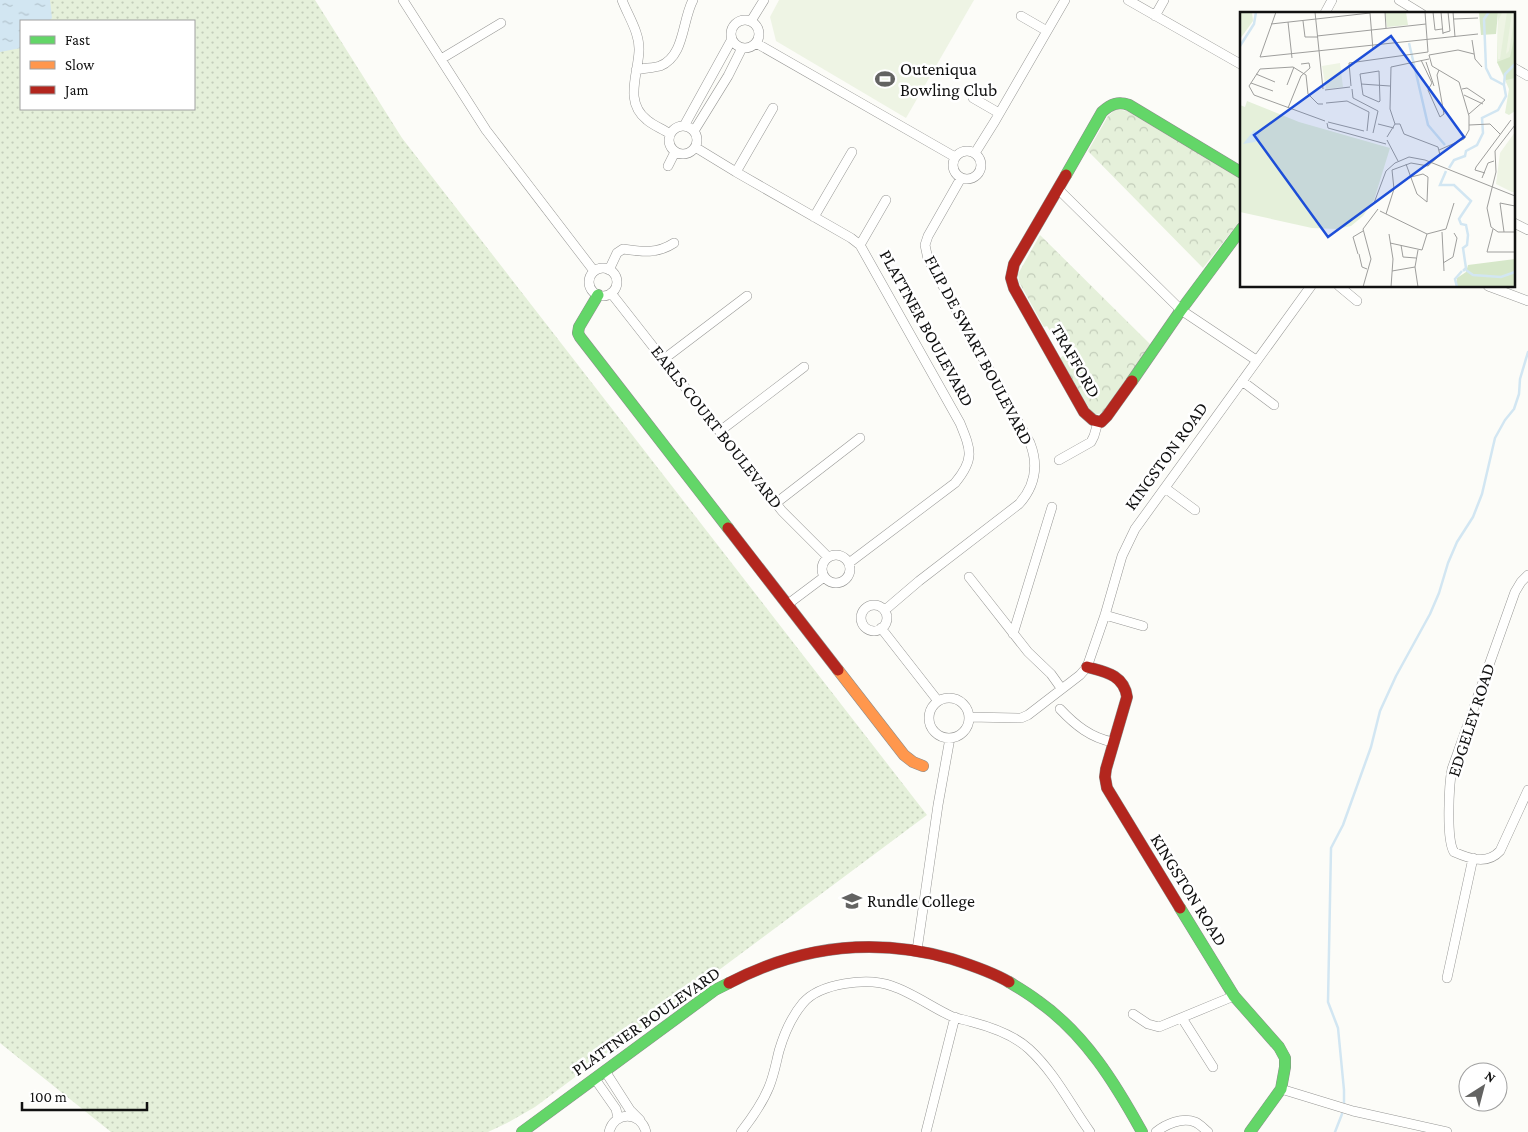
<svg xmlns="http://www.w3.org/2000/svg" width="1528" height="1132" viewBox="0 0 1528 1132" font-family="'Crimson Pro',serif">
<defs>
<pattern id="grass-dots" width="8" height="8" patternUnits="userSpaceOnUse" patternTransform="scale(1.25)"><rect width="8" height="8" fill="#e5f0da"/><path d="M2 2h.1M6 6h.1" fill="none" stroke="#c3cdba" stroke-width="1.8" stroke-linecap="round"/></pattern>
<pattern id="park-crowns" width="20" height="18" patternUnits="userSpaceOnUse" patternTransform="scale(1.25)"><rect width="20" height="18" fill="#e5f0da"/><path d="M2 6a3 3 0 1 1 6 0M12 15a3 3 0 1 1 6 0" fill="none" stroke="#c3cdba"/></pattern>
<pattern id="water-ripples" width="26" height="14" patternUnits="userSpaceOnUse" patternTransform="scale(1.25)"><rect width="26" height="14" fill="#d2e6f2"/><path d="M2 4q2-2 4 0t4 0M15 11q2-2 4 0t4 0" fill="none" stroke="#b3c4ce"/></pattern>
</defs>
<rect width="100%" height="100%" fill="#fcfcf8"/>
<!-- grass -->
<path fill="url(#grass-dots)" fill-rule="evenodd" d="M0,0H315L402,138L927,815L535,1107L507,1123L488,1132H111L0,1043ZM21,21H194V109H21Z"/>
<!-- park -->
<path fill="url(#park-crowns)" d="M1116,109L1127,111L1242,178V218L1203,268L1088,151L1108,116Z
M1040,235L1151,345L1103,413L1093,415L1060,358L1064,355L1047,326L1044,327L1019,282L1018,274Z"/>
<!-- pitch -->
<path fill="#eef4e4" d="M779,0H974L906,118L776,41L770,17Z"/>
<!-- water -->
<path fill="url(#water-ripples)" d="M0,0H50L52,18L49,21H21V48L0,52Z"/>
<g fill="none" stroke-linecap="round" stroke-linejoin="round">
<!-- stream -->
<path stroke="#d2e6f2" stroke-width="2.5" d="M1344,1102V1090L1338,1028L1328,1002L1331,848L1343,825L1371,747L1380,711L1396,676L1430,614L1439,593L1448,563L1457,542L1473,517L1482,494L1495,438L1505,420L1514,409L1519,394L1520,379L1528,352
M1335,1132L1342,1114"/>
<defs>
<path id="street" d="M403,0L486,130L594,271
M622,0C628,16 640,33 639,51C638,75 624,102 647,120C654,126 663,129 670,134
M1128,0L1242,65
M1399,0L1422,14
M1325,13L1332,0
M1021,16L1047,31
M1155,16L1164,0
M731 34a14 14 0 1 1 28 0a14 14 0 1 1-28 0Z
M751,21L764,0
M756,43L955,157
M441,59L501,23
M1514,68L1528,76
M636,70C644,68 653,68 660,66C685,56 682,20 693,0
M973,98L999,113
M684,126L732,39
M669 140a14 14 0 1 1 28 0a14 14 0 1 1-28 0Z
M694,131L728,76L742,48
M695,147L736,172L851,238L860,245L960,423C971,450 975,459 955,483L849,563
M953 165a14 14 0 1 1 28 0a14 14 0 1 1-28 0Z
M975,153L995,121L1065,0
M668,166L675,152
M736,172L773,108
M1058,189L1181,310L1256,360
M814,217L852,152
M1514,223L1528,230
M860,245L886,200
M589 282a14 14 0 1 1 28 0a14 14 0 1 1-28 0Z
M609,270L617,253L623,249C643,252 657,254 674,243
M1339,286L1357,301
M1488,286L1528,301
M611,293L782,511L828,557
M664,359L747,296
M1242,381L1274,405
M720,431L804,367
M1059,460L1091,442L1094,436L1098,422
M1165,488L1195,510
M776,503L860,438
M822 569a14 14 0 1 1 28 0a14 14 0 1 1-28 0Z
M1528,575L1521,582L1515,592L1452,769C1449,784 1446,840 1454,852C1470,859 1487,865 1500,851L1528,790
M969,577L1028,652L1051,674L1061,688
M788,604L824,577
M861 618a13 13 0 1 1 26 0a13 13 0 1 1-26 0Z
M885,610L919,581L1019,504C1035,486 1039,466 1030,443L928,259L925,245L928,236L961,178
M1105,615L1143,626
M881,628L938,701
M1013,634L1052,507
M929 718a20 20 0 1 1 40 0a20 20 0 1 1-40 0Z
M1060,709C1075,725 1091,738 1113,742
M969,717L1021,718L1028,715L1080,675L1087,667L1105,615L1122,556L1135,529L1311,286
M917,950L938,805L950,738
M1447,978L1473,858
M1133,1014L1148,1024L1159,1027L1234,996
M1182,1018L1213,1067
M605,1071L630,1110L640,1120
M595,1079L616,1109L618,1118
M1281,1089L1353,1111L1447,1132
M609,1132C614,1111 641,1111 646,1132
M741,1132C752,1118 762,1104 769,1087C774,1075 776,1063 779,1051C784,1034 792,1016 803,1003C820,983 868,977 892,986C913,993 933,1008 953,1017C959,1019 966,1020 972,1022C991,1027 1015,1036 1029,1049C1055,1073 1070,1104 1090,1132
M926,1132L955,1017
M1156,1132C1166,1124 1182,1117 1195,1122C1200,1124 1204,1129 1208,1132"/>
<path id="fast" d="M1066,175L1102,112C1111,104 1118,101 1129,105L1242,173
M598,295L579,327L578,333L580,337L728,528
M1132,381L1181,310L1242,228
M1180,908L1234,996L1279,1047L1285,1058V1067L1281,1089L1250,1132
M1009,982C1019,988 1029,994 1038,1001C1085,1034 1115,1083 1142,1132
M522,1132L715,990L729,983"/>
<path id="slow" d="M838,670L904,755L913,762L923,766"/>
<path id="jam" d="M1066,175L1014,264L1011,278L1014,288L1084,412L1093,420L1101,422L1107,416L1132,381
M728,528L838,670
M1087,667C1106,672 1124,675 1127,697L1106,769L1105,777L1107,788L1180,908
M729,983C800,946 875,937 952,959C971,965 992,972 1009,982"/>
</defs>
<!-- street casing -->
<use href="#street" stroke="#979795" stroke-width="10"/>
<!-- fast casing -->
<use href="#fast" stroke="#8d8d8c" stroke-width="12"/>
<!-- slow casing -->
<use href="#slow" stroke="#8d8d8c" stroke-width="12"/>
<!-- jam casing -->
<use href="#jam" stroke="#8d8d8c" stroke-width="12"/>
<!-- street -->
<use href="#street" stroke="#fffffe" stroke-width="9"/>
<!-- fast -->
<use href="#fast" stroke="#63d668" stroke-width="11"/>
<!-- slow -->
<use href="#slow" stroke="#ff974d" stroke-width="11"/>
<!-- jam -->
<use href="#jam" stroke="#b3261e" stroke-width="11"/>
</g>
<!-- icons -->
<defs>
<symbol id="stadium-bare" viewBox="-9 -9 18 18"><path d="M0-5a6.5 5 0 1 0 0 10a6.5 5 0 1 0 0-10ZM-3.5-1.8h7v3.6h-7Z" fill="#636362" stroke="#fff" stroke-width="2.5" paint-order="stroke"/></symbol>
<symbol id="school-bare" viewBox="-9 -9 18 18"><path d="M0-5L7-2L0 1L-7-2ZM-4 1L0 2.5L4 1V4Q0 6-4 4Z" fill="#636362" stroke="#fff" stroke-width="2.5" paint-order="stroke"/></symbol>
</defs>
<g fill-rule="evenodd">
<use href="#stadium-bare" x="871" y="65" width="28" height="28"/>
<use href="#school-bare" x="838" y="887" width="28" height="28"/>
</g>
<g text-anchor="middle" stroke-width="5" stroke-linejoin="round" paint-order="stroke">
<!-- poi labels -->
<g font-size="18" fill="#111" stroke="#fff" text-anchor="start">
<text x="900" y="75">Outeniqua<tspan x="900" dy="21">Bowling Club</tspan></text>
<text x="867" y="907">Rundle College</text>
</g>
<!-- street labels -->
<g font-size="18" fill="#111" stroke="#fff">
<text transform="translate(927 328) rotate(61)" y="6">PLATTNER BOULEVARD</text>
<text transform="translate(979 350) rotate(62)" y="6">FLIP DE SWART BOULEVARD</text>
<text transform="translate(1076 361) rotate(60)" y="6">TRAFFORD</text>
<text transform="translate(717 427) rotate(52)" y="6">EARLS COURT BOULEVARD</text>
<text transform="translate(1166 456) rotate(-54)" y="6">KINGSTON ROAD</text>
<text transform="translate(1471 720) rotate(-72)" y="6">EDGELEY ROAD</text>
<text transform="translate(1189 890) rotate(58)" y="6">KINGSTON ROAD</text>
<text transform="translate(646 1021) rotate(-35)" y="6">PLATTNER BOULEVARD</text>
</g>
</g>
<!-- overview -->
<g transform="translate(1240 12)">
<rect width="275" height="275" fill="#fcfcf8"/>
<path d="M0,0H12L13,9L0,27ZM258,0H275V99L269,103L265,101L269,77L257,50ZM7,89L59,110L150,136L134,188L123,204L111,214L97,217L72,216L0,200V93L5,95Z" fill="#e5f0da"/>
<path d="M258,0L256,22L241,23L239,0ZM274,27L275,66L266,68L257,50L270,45ZM275,247V275H216L217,266L226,260L228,253Z" fill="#d6e7c9"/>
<path d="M166,0L168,13L147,15L145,1Z" fill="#e5f0da"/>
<path d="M267,0L260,47H258V9L262,1ZM272,0L275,4L269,39L266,42ZM100,51L103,75L86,77L82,54ZM275,120V180H272L256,172L260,141Z" fill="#eef4e4"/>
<path d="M14,118L20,122L19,126L15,130L3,132Z" fill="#d2e6f2"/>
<path fill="none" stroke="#d2e6f2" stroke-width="2.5" d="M169,31L188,113L205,133M0,34L14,12L16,0M264,72L265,62L275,52M209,156L214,148L225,144L226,139L237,133L243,121L242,106L258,98L266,84L264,73L251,66L246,56L244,7L249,0M206,159L200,173H214L231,189L219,207L221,212L226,213L228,223L227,233L223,236L226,256L223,259M226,258L233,263L261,265L275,260M217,275L215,267L222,259"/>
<path fill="none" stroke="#9e9e9c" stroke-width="1" d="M36,0L20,45L238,22M75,0L83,77M145,0L146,16M193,0L195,18L202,17M201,0L203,22M213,0L215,25M130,1L133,38M214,7L238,6M63,9L65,25H78M48,10L52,46M31,12L130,1M203,21L210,19L208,0M77,24L186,12M232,28L235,47L242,55M181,48L192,71L188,78L200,105L204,102L197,63L199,58M186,50L194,74M139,59L140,89L139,90L123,83L120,62ZM16,62L35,70M11,71L33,79M121,72L150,74M47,73L54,55M111,74L109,51L188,40L185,0M112,77L113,86L138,99L133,121M222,77L227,76L245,88L229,102M85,78L110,75M224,83L243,92M86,91L107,89L129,100L127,119M83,92H78L68,82L66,63L53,55L20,57L9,74L14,83L85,109M48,96L61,64L70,56L69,51L61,52M88,110L124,119M87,111L88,116L146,132M138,112L154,116M229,113L250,112L260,122M275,113L255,139L256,160L247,196L251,215L258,220H275M147,125L155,112L150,97L151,55L189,47M147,128L158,149M199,138L224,127L229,118V104L219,70L192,54L189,43L218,38L234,42M166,152L177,182L187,190L188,165L183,162L171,165M245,161L235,158L236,155L271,108M242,166L248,151L254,149M134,191L146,159L155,151L169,145L185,148L275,184M140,199L187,222L206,217L214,191M146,202L154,177L152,158L171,151L188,154L200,143L198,135L164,122L160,112H155M253,217L247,240H275M202,220L204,259M264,220L260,191L275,194M149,222L153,247L151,275M150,231L182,238L187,222M161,233L163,245L176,246M118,242L113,225L123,219M119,242L122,255L127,257M203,251L213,245L217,226L214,221M152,259L175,255M123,275L131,247L123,217L138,197M178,275L175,255L178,238"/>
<path fill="#1d4ed8" fill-opacity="0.15" stroke="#1d4ed8" stroke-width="2.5" d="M151,24L224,125L88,225L14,123Z"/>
<rect width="275" height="275" fill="none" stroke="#111" stroke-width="2.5"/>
</g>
<!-- legend -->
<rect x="20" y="20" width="175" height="90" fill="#ffffff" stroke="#a0a0a0"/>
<rect x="30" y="36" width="25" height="8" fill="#63d668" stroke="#a0a0a0"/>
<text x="65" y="45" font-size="15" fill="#111111">Fast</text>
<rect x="30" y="61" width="25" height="8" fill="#ff974d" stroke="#a0a0a0"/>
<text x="65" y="70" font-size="15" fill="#111111">Slow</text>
<rect x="30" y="86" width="25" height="8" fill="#b3261e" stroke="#a0a0a0"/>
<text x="65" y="95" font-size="15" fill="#111111">Jam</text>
<!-- north arrow -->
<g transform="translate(1483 1087) rotate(36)"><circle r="24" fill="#ffffff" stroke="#a0a0a0"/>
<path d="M0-4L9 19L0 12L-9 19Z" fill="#636362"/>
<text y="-8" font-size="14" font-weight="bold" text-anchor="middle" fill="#111111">N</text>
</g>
<!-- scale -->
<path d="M22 1102v8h125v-8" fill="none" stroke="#111111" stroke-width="2.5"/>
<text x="30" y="1102" font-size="15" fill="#111111" stroke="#ffffff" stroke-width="4" paint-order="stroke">100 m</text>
</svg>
